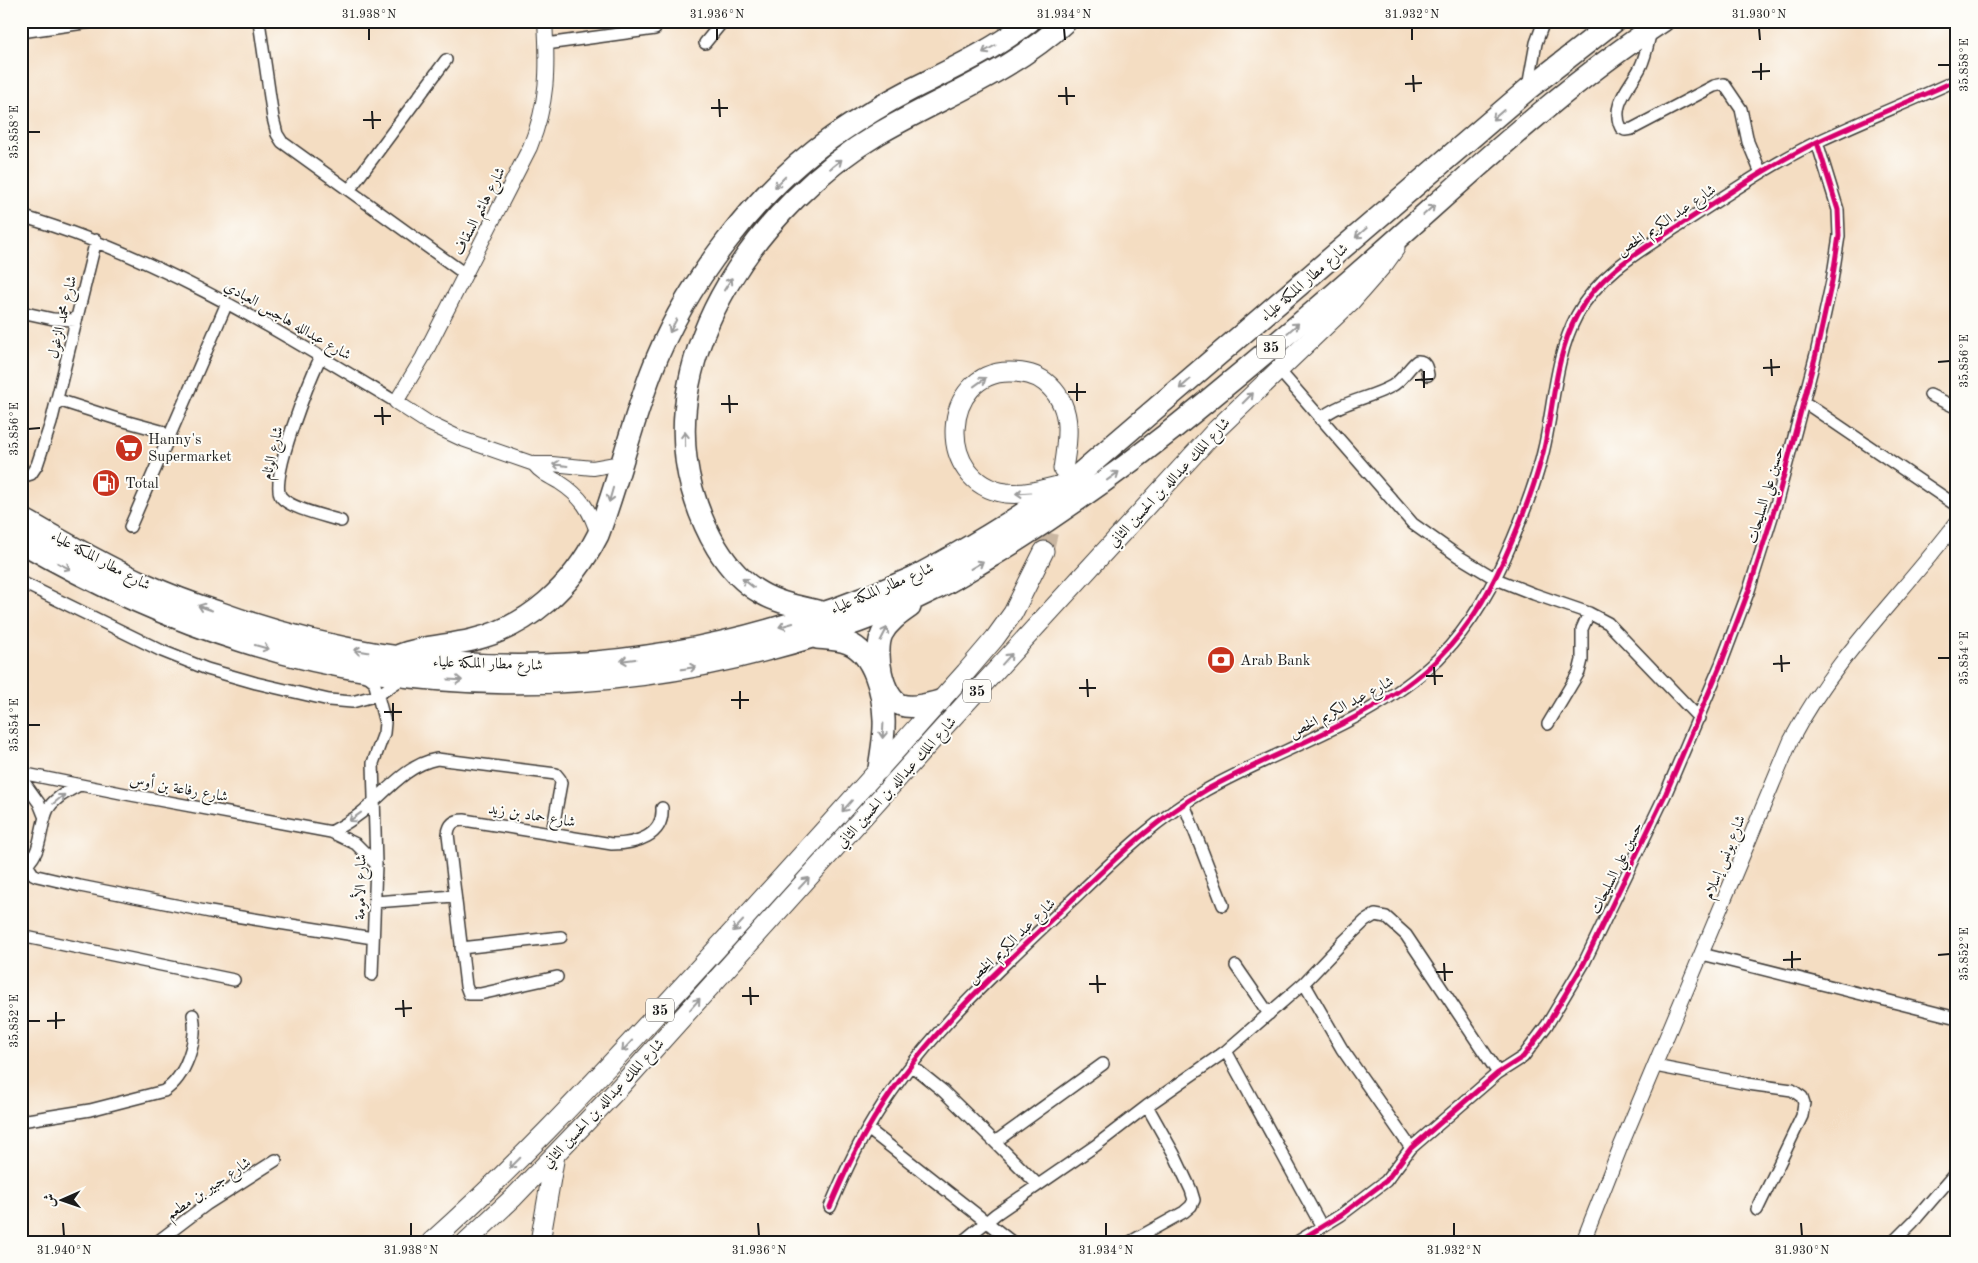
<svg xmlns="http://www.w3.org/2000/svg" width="1978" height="1263" viewBox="0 0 1978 1263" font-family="'Old Standard TT',Amiri,serif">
<rect width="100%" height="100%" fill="#fdfcf7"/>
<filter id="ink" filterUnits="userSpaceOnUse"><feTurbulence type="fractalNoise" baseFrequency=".02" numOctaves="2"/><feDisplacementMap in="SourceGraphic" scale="10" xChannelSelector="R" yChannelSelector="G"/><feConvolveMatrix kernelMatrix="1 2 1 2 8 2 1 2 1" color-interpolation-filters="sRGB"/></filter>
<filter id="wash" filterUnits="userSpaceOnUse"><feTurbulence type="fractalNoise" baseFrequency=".0096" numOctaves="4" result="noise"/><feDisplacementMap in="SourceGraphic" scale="20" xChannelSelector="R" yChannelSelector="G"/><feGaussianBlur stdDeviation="1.12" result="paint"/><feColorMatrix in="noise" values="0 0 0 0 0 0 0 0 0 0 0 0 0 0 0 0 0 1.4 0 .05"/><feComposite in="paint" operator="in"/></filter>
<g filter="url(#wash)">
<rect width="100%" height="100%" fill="#f4ddc2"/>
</g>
<g filter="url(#ink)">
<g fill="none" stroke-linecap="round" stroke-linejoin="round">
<!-- trunk-tunnel -->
<path stroke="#c9b6a1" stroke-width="19" stroke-dasharray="19 9" stroke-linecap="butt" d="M1044,551L1054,510"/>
<defs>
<path id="minor" d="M259,21L273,118L277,134L282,142L465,274
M1651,30C1648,43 1646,56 1640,68C1630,87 1610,105 1621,128L1625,130L1632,129L1714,86L1724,84L1741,109L1748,142L1761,173
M21,32L98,21
M705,43L723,21
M546,44L655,29
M1528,87L1536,43L1544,21
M350,189L446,60
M21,216C158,256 275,329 396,402
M21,312L53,319L76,320
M321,356C311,377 268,480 281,497C291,509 326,516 341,521
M1278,369L1413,524L1458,556L1496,579L1534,594L1589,613L1608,623L1699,718
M1930,395L1957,408
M58,400L117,419L161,431L168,439
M1804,402L1957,506
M1320,419C1341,401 1369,399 1392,386C1403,380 1407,369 1417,361C1426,360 1427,369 1428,375
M21,477L31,474L37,465L51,423L96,240
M130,527L227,303
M21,582L162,651L207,669L256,683L329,700L352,702L378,695L406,676
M364,673L374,681L385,723L384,733L373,763L376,864L372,975
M1548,724L1579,672L1582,660V629L1589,613
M21,773L131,795L331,832L356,844L376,864
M21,778L39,803L45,818
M1184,804L1223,905
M331,832C342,826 352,820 361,813C384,794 407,764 437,759L556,774L560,779L561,783L552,833
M27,865L33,874L37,876L80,886L210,912L373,938
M21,869C44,855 38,830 48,809C54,798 68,792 79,785
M375,902L454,896
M21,936L234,980
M461,948L561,937
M1702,954L1957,1018
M1236,966L1269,1014
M557,977L480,994H469L466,986L448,834C449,824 454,820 464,820L612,844C636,844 664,836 662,808
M1304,983L1342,1049L1411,1148
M1226,1051L1322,1227
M912,1066L943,1091L995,1142
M1655,1066L1748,1084L1792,1090L1802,1097L1804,1103L1802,1116L1757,1210
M21,1121L90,1110L164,1091C186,1077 198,1040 193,1015
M868,1129L1012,1242
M1038,1185L995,1142L1103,1064
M830,1207C841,1181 852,1156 866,1132C917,1042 997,971 1071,901C1114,860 1154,820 1206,790C1283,747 1374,721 1438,659C1473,624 1494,584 1513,539C1526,508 1538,477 1545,444C1554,402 1556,354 1577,315C1600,272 1643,249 1683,223C1727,195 1771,164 1819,141C1864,120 1911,101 1957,80
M157,1242L207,1204L276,1160
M962,1242L996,1214L1095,1146L1147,1106L1226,1051L1304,983L1343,942L1365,921L1375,915L1386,917L1406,935L1498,1073
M1130,1242L1184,1212L1191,1206L1194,1200L1191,1190L1174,1154L1147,1106
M1297,1242L1341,1215L1386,1181L1411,1148L1498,1073L1523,1057L1547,1025L1584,963L1666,793L1721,664L1749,590L1777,501L1816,354L1832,281L1839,236L1838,210L1817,142
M1893,1242L1913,1222L1957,1171"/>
<path id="tertiary" d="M545,21C548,69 548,103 530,147L423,357L396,402L430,424L462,439L534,464H552L593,468L621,463
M534,464C541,473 550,477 559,482C581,496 591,511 598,535
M1583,1242L1620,1148L1791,740C1834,658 1902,595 1957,522"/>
<path id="trunk" d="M1062,485C1043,490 1025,495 1006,493C934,483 941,371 1010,372C1023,372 1035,374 1045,382C1074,405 1068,437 1063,469
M431,1242C511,1171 583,1094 655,1016C760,903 863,787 966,672L995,638L1013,613L1044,551
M466,1242L514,1197L619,1088L944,727L1217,429L1350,302L1385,262L1395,248
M540,1242L555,1155"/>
<path id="motorway" d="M21,518C62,541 102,565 145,584C169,595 193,604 218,612C451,696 687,678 912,578C925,572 938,564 951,557C992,534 1031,509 1070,482L1528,89L1615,21
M21,542C92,583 167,618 245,642C413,695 597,695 766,650C824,635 882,616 935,589C954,580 973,567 992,556C1067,510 1138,459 1206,402C1274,346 1341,289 1407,230C1489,157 1570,82 1663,21
M910,607C900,614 888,622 882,634C874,651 882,698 901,705C913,709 928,704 940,701
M825,613C803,607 780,604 761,593C724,572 703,528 692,489C654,350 763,202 878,134C941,97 1012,72 1066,21
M817,638C827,639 838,639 848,643C874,653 883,694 884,719C885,736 881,753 879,769
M400,655C423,646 447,646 472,640C529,627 572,586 598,535C618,482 631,426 651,373C683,287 758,188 834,136C859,119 885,103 912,89C952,69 994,50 1030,21"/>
</defs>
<!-- minor casing -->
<use href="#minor" stroke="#3c3935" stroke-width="14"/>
<!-- tertiary casing -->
<use href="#tertiary" stroke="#3c3935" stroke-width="16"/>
<!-- trunk casing -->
<use href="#trunk" stroke="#3c3935" stroke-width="21"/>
<!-- motorway casing -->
<use href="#motorway" stroke="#3c3935" stroke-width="24"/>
<!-- minor -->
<use href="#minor" stroke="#fff" stroke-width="11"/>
<!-- tertiary -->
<use href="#tertiary" stroke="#fff" stroke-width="14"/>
<!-- trunk -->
<use href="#trunk" stroke="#fff" stroke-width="19"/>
<!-- motorway -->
<use href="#motorway" stroke="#fff" stroke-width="21"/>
<defs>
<path id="cycleway" d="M830,1207C841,1181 852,1156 866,1132C917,1042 997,971 1071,901C1114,860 1154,820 1206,790C1283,747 1374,721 1438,659C1473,624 1494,584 1513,539C1526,508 1538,477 1545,444C1554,402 1556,354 1577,315C1600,272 1643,249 1683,223C1727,195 1771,164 1819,141C1864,120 1911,101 1957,80
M1297,1242L1341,1215L1386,1181L1411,1148L1498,1073L1523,1057L1547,1025L1584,963L1666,793L1721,664L1749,590L1777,501L1816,354L1832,281L1839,236L1838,210L1817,142"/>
</defs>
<!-- cycleway casing -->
<use href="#cycleway" stroke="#fdfcf7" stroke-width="8"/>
<!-- cycleway -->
<use href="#cycleway" stroke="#d6006c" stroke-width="5"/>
</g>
<!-- one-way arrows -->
<defs><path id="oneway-shaft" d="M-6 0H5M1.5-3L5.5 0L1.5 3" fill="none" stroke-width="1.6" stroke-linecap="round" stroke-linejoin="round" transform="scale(1.25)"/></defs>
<g stroke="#999">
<use href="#oneway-shaft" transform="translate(989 49) rotate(150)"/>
<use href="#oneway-shaft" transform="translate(1498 115) rotate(139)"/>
<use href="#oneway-shaft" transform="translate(836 164) rotate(-38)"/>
<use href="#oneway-shaft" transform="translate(780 182) rotate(134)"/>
<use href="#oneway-shaft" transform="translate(1429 210) rotate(-42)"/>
<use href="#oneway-shaft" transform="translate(1361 233) rotate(139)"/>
<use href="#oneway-shaft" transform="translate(728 284) rotate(-58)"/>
<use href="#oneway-shaft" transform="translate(673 326) rotate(118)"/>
<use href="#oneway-shaft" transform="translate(1293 328) rotate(-41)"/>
<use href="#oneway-shaft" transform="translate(980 382) rotate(-36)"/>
<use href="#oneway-shaft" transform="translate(1185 384) rotate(139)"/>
<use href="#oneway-shaft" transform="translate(1248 398) rotate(-45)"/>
<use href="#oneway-shaft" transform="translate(685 439) rotate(-91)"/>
<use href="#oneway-shaft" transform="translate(560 465) rotate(-173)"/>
<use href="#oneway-shaft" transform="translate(1113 476) rotate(-36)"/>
<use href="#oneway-shaft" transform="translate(1023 493) rotate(176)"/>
<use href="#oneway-shaft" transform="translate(611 495) rotate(106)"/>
<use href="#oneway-shaft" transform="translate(977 565) rotate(-31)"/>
<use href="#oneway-shaft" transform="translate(64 566) rotate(27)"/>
<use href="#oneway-shaft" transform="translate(748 583) rotate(-142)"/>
<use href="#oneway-shaft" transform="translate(205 608) rotate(-161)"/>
<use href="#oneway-shaft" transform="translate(786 625) rotate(164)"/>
<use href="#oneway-shaft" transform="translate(884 634) rotate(-63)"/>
<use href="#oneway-shaft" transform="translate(262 647) rotate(16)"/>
<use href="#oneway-shaft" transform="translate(361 651) rotate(-171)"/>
<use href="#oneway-shaft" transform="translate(1007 659) rotate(-48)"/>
<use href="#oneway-shaft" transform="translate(628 660) rotate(173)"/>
<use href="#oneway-shaft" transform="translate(689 668) rotate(-10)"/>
<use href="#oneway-shaft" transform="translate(455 680) rotate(3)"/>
<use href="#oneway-shaft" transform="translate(883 731) rotate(93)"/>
<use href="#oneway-shaft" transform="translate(59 799) rotate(-39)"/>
<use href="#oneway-shaft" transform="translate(847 806) rotate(131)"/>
<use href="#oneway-shaft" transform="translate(355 817) rotate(144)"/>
<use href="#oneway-shaft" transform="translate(804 883) rotate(-47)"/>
<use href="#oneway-shaft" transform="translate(738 926) rotate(133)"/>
<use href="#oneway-shaft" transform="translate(695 1004) rotate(-49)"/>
<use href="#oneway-shaft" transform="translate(627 1046) rotate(133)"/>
<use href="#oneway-shaft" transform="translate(515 1163) rotate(135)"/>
</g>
</g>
<!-- ticks -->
<path fill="none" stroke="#1c1c1c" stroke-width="2" d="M369,28V40M717,28V40M1064,28L1065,40M1412,28V40M1759,28L1760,40M1761,63V80M1938,65H1950M1752,72L1770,71M1413,75L1414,92M1405,84L1422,83M1066,87L1067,105M1058,96H1075M719,99L720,117M711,108H728M372,111L373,129M363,120H381M28,132H40M1771,359L1772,376M1938,362L1950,361M1763,368L1780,367M1424,371V388M1415,380L1433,379M1077,383V401M1068,392H1086M729,395L730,413M721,404H738M382,407L383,425M374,416H391M28,429L40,428M1781,655L1782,672M1938,658H1950M1773,664L1790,663M1434,667L1435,685M1426,676H1443M1087,679L1088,697M1079,688H1096M740,691V709M731,700H749M393,703V721M384,712H402M28,725H40M1792,951V968M1938,955L1950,954M1783,960L1801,959M1444,963L1445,981M1436,972H1453M1097,975L1098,993M1089,984H1106M750,987L751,1005M742,996H759M403,1000L404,1017M395,1009L412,1008M56,1012V1029M28,1021H40M47,1021L65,1020M63,1223L64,1236M411,1223V1236M758,1223L759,1236M1106,1223V1236M1454,1223V1236M1801,1223L1802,1236"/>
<!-- icons -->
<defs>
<symbol id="supermarket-disc" viewBox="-11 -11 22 22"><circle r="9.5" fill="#c8321e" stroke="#fdfcf7"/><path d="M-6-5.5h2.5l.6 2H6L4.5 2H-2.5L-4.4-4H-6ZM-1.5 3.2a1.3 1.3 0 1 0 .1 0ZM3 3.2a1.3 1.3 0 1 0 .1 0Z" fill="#fff"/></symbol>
<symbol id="fuel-disc" viewBox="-11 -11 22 22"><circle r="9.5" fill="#c8321e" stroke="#fdfcf7"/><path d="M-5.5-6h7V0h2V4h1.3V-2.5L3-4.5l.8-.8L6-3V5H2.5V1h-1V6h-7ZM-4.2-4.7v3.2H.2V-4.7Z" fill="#fff"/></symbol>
<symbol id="bank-disc" viewBox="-11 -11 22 22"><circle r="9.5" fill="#c8321e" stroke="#fdfcf7"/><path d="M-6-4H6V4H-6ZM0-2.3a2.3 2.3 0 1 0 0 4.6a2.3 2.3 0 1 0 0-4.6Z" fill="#fff"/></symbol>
</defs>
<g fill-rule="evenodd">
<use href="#supermarket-disc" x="113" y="432" width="32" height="32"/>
<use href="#fuel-disc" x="90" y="467" width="32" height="32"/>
<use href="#bank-disc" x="1205" y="644" width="32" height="32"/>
</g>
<g text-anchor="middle" stroke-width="4" stroke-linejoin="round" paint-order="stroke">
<!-- shield labels -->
<g fill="#fdfcf7" stroke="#605f5e" stroke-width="1">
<rect x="1257" y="335.5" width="28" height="23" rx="4"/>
<rect x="963" y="679.5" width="28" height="23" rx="4"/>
<rect x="646" y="998.5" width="28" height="23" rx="4"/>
</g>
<g font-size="14" font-weight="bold" fill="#1c1c1c">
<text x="1271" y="352">35</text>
<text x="977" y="696">35</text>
<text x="660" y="1015">35</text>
</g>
<!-- street labels -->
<g font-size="15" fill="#1c1c1c" stroke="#fdfcf7">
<text transform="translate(479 211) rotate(-63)" y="5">شارع هاشم السقاف</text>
<text transform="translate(1666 220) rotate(-34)" y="5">شارع عبد الكريم الخص</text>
<text transform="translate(1304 282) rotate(-41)" y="5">شارع مطار الملكة علياء</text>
<text transform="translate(62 317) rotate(-77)" y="5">شارع محمد الزغول</text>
<text transform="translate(288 320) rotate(30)" y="5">شارع عبدالله هاجس العبادي</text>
<text transform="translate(272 453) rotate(-77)" y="5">شارع الوئام</text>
<text transform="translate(1169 482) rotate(-47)" y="5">شارع الملك عبدالله بن الحسين الثاني</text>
<text transform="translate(1765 495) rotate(-74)" y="5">حسين علي السليحات</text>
<text transform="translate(101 560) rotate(28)" y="5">شارع مطار الملكة علياء</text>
<text transform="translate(882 588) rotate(-23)" y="5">شارع مطار الملكة علياء</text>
<text transform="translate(488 663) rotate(2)" y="5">شارع مطار الملكة علياء</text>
<text transform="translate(1341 707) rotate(-28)" y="5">شارع عبد الكريم الخص</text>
<text transform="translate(896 782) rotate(-48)" y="5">شارع الملك عبدالله بن الحسين الثاني</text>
<text transform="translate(179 788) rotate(10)" y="5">شارع رفاعة بن أوس</text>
<text transform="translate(532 815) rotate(9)" y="5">شارع حماد بن زيد</text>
<text transform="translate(1724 857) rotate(-68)" y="5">شارع يونس إسلام</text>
<text transform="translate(1616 868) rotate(-64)" y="5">حسين علي السليحات</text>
<text transform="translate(360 887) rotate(-89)" y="5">شارع الأمومة</text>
<text transform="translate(1011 941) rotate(-44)" y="5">شارع عبد الكريم الخص</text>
<text transform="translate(603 1103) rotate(-47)" y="5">شارع الملك عبدالله بن الحسين الثاني</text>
<text transform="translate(208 1188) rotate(-34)" y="5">شارع جبير بن مطعم</text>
</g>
<!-- poi labels -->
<g font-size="15" fill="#1c1c1c" stroke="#fdfcf7" text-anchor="start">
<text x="148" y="444">Hanny's<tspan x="148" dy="17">Supermarket</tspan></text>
<text x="125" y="488">Total</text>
<text x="1240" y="665">Arab Bank</text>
</g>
</g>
<!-- margin -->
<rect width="1978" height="1263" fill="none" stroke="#fdfcf7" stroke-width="55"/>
<!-- north arrow -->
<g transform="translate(62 1200) rotate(268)" stroke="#fdfcf7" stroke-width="4" paint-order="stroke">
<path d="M0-4L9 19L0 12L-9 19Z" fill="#1c1c1c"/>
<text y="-8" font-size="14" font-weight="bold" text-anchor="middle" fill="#1c1c1c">ش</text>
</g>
<rect x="28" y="28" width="1922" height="1208" fill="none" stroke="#1c1c1c" stroke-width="2"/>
<g font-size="12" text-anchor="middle" fill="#1c1c1c">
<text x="369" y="18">31.938°N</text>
<text x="717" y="18">31.936°N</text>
<text x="1064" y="18">31.934°N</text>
<text x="1412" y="18">31.932°N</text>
<text x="1759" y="18">31.930°N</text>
<text transform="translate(1964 65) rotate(-90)" y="4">35.858°E</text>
<text transform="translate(14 132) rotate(-90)" y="4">35.858°E</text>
<text transform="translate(1964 361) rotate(-90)" y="4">35.856°E</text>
<text transform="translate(14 429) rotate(-90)" y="4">35.856°E</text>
<text transform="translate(1964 658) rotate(-90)" y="4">35.854°E</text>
<text transform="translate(14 725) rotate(-90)" y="4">35.854°E</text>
<text transform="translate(1964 954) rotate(-90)" y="4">35.852°E</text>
<text transform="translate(14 1021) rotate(-90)" y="4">35.852°E</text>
<text x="64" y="1254">31.940°N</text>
<text x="411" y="1254">31.938°N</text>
<text x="759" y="1254">31.936°N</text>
<text x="1106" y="1254">31.934°N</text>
<text x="1454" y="1254">31.932°N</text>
<text x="1802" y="1254">31.930°N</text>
</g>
</svg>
